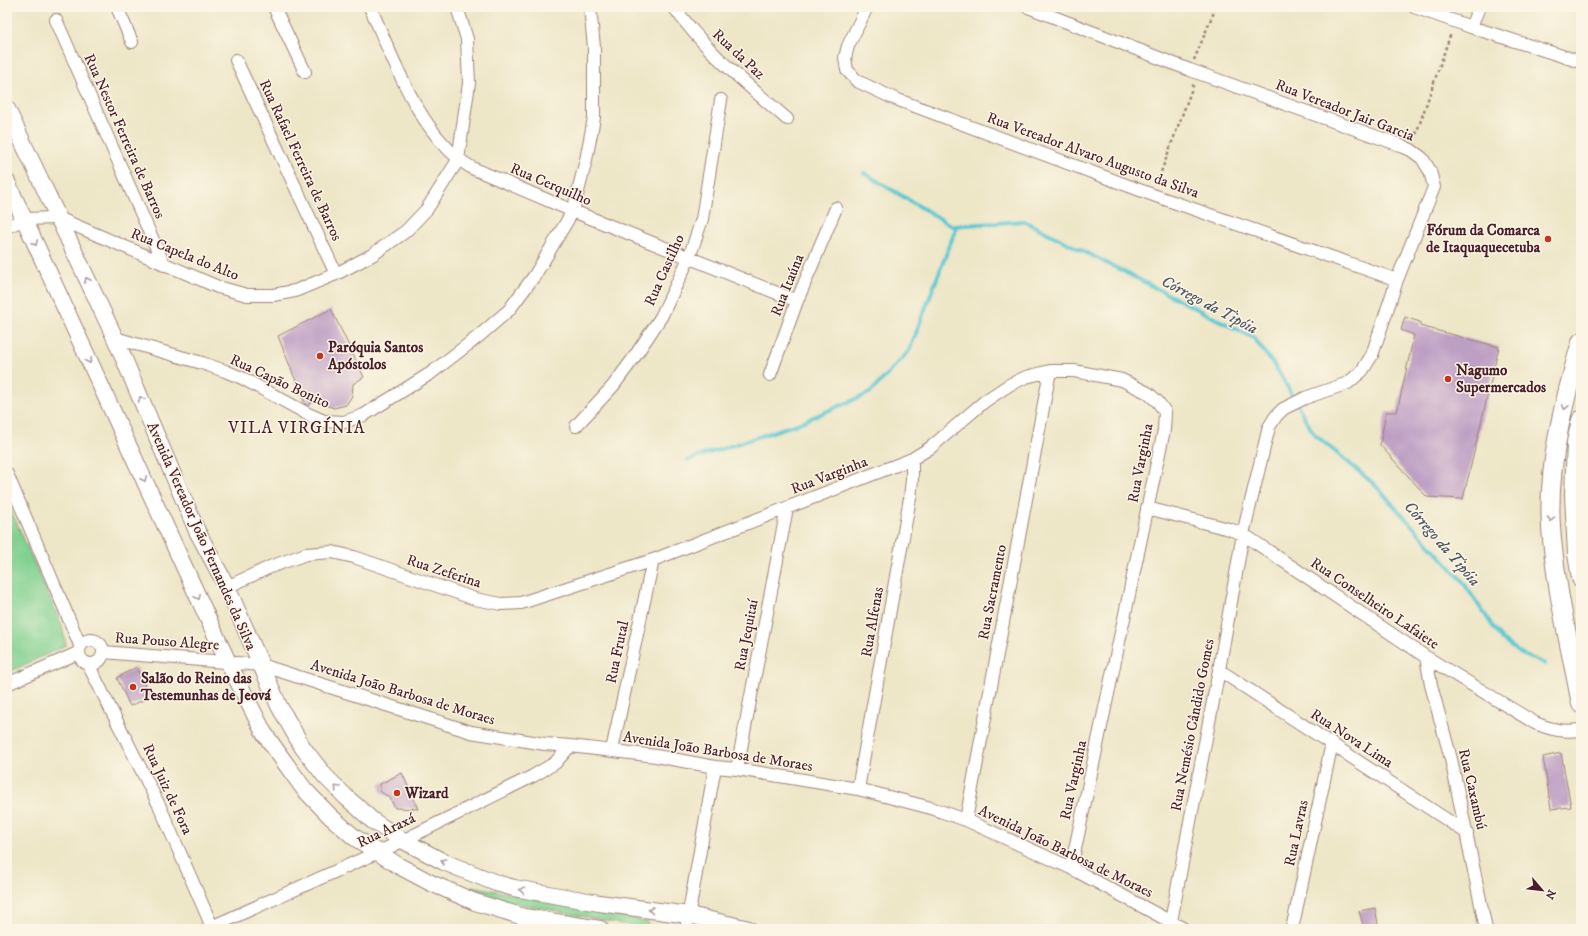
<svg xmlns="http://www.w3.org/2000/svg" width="1588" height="936" viewBox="0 0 1588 936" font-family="'IM FELL DW Pica',serif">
<rect width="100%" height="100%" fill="#fcf5e5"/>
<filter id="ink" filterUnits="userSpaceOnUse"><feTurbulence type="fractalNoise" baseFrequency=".025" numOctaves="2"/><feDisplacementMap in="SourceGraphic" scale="8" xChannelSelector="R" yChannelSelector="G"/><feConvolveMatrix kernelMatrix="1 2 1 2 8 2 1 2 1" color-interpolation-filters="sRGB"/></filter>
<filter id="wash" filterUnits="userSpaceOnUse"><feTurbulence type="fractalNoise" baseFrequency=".012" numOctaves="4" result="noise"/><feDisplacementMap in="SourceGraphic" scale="16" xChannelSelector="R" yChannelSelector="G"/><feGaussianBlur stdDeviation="0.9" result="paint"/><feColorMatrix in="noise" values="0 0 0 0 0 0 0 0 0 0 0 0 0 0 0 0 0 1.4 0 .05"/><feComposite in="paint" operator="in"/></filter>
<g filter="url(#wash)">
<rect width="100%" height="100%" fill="#ede6c7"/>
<!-- green -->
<path fill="#81d191" stroke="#66785e" d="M7,501L62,626L66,645L7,673Z
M472,886L648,922L647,929L474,895Z"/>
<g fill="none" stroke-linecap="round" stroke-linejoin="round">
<!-- stream -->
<path stroke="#5ac6d2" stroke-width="4" d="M864,173L952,226L1024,221L1254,338L1279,372L1314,434L1374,484L1461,579L1502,640L1521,654L1545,664
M688,460L797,424L870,393L909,351L957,226"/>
</g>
<g id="blocks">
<!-- building -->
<path fill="#be9fc4" d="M331,309L364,377L353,384L352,396L346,405L334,408L326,405L320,398L306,406L278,336Z
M1405,317L1420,322V326L1499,347L1463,499L1427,497L1380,445L1386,412H1397L1414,335L1401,330Z
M136,667L150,697L130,706L117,678Z
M1561,753L1571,807L1551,809L1543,757Z
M402,773L418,809L395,808L389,796L385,795L380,791V784Z
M1375,908L1379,929H1364L1359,911Z"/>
</g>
</g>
<g filter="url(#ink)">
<use href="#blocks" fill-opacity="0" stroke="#9c8279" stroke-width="1"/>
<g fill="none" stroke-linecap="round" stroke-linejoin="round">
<defs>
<path id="street" d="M117,7L132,42
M274,7L305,72
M370,7C394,60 420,137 472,168L573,211L797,301
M674,7C705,51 747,84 787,119
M867,7L848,46L845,58L847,70L857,81L893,98L1153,195L1397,280
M1028,7L1190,70L1397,144L1411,150L1422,158L1430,171L1434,187L1397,280L1372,355L1362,371L1348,383L1305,398L1283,409L1276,416L1269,427L1243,534L1219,670L1171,921
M1414,7L1471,27L1581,62
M56,20L164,265
M1471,27L1479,7
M236,60L336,274
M7,227L24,219L58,218L218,287L247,295H273L295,291L336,274L372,255L406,231L427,209L458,160L469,83L467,39L457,7
M115,338L202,363L225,371L242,378L308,414L324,421L344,422L364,415L431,373L479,336L509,310L535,275L573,211L586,160L594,118V47L590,7
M770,375L797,301L836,208
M576,426L613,386L633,359L661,317L689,258L702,219L721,100
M7,474L80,645
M1147,508L1229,529L1243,534L1426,657L1535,723C1552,730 1562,732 1581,730
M227,587L270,567L306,554L332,552L354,557L475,599L501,604L521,603L653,560L912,459L930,448L985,401L1009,385L1026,377L1050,371H1074L1122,380L1148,393L1158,402L1165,412L1164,430L1071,868
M79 652a12 12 0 1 1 24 0a12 12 0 1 1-24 0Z
M103,652L261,665L471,732L545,744L570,746L656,756L715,767L737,769L858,789L931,808L966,820L1071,868L1184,929
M1426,657L1431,685L1451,759L1486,929
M88,664L160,807L213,929
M1219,670L1467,833
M7,684L78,653
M612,750L653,560
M737,769L787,508
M858,789L910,498L912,480V459
M966,820L1050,371
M207,929L394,845L533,776L555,763L570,746
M686,929L715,767
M1292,929L1332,743"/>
<path id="secondary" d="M7,109L115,338L197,531L227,587L279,706L303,748L325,776L346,797L373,821L402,840L444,862L496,883L514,888L599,903L689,915L749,929
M7,182L228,662L264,733L283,760L304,789L330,816L354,837L399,866L431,883L475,902L524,917L600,929"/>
<path id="primary" d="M1581,342C1564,401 1547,465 1551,527C1555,586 1570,646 1581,704
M1581,420L1576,442L1574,495L1577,554L1581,578"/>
</defs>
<!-- street casing -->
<use href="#street" stroke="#9c8279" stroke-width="14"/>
<!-- secondary casing -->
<use href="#secondary" stroke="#9c8279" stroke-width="18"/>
<!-- primary casing -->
<use href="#primary" stroke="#9c8279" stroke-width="20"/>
<!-- path -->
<path stroke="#9c8279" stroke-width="2.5" stroke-dasharray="3 3" stroke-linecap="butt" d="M1194,60L1216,7
M1414,140L1451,33
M1157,183L1194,83"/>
<!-- street -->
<use href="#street" stroke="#fff" stroke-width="12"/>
<!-- secondary -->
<use href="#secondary" stroke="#fff" stroke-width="16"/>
<!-- primary -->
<use href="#primary" stroke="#fff" stroke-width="18"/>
</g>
<!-- one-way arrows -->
<defs><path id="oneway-chevron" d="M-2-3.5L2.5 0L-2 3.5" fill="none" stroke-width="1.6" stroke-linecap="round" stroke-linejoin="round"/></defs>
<g stroke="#ae9aa0">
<use href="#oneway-chevron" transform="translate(35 243) rotate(65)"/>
<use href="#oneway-chevron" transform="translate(87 280) rotate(-115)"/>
<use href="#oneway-chevron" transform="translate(89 361) rotate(65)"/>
<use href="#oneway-chevron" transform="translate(141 399) rotate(-113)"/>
<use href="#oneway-chevron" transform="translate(1565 407) rotate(103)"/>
<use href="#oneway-chevron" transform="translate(144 479) rotate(65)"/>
<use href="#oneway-chevron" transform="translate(1551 519) rotate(91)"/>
<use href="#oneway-chevron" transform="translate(198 597) rotate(65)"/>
<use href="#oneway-chevron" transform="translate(337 788) rotate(-134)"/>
<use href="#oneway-chevron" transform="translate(443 861) rotate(-155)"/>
<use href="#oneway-chevron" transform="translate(522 890) rotate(-170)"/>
<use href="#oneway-chevron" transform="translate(651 910) rotate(-173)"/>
</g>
</g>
<!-- markers -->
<g fill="#c8321e" stroke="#fcf5e5" stroke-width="1.5">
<circle cx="1548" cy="239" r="4"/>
<circle cx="320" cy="356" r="4"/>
<circle cx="1448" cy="379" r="4"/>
<circle cx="133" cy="687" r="4"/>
<circle cx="397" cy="793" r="4"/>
</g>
<g text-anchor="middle" stroke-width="3" stroke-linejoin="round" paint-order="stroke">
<!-- street labels -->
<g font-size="15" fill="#4a1f2b" stroke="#fcf5e5">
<text transform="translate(739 54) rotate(43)" y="5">Rua da Paz</text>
<text transform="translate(1345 110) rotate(21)" y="5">Rua Vereador Jair Garcia</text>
<text transform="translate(125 136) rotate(66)" y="5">Rua Nestor Ferreira de Barros</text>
<text transform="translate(1093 155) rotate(20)" y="5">Rua Vereador Alvaro Augusto da Silva</text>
<text transform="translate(301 160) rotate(65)" y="5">Rua Rafael Ferreira de Barros</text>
<text transform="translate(551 184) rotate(23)" y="5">Rua Cerquilho</text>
<text transform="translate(185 254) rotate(22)" y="5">Rua Capela do Alto</text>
<text transform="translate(664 270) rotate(-66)" y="5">Rua Castilho</text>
<text transform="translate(787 285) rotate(-68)" y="5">Rua Itaúna</text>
<text transform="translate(280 381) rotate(25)" y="5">Rua Capão Bonito</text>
<text transform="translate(1140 463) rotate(-79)" y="5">Rua Varginha</text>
<text transform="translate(829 475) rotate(-21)" y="5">Rua Varginha</text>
<text transform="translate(202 536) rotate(66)" y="5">Avenida Vereador João Fernandes da Silva</text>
<text transform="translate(444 571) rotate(18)" y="5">Rua Zeferina</text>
<text transform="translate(992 592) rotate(-79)" y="5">Rua Sacramento</text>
<text transform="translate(1375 603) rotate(34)" y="5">Rua Conselheiro Lafaiete</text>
<text transform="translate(872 622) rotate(-80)" y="5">Rua Alfenas</text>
<text transform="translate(746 635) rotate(-79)" y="5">Rua Jequitaí</text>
<text transform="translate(167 641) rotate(4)" y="5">Rua Pouso Alegre</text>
<text transform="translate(617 652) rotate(-78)" y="5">Rua Frutal</text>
<text transform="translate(403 692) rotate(17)" y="5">Avenida João Barbosa de Moraes</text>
<text transform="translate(1192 725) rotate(-79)" y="5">Rua Nemésio Cândido Gomes</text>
<text transform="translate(1352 738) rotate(33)" y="5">Rua Nova Lima</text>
<text transform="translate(718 751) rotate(9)" y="5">Avenida João Barbosa de Moraes</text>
<text transform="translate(1073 780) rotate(-78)" y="5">Rua Varginha</text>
<text transform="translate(168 789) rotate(65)" y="5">Rua Juiz de Fora</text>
<text transform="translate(1473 789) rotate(77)" y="5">Rua Caxambú</text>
<text transform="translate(386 830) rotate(-25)" y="5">Rua Araxá</text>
<text transform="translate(1296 833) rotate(-78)" y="5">Rua Lavras</text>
<text transform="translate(1066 851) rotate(26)" y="5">Avenida João Barbosa de Moraes</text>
</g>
<!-- poi labels -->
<g font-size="15" font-weight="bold" fill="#4a1f2b" stroke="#fcf5e5" text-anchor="start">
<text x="1540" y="235" text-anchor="end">Fórum da Comarca<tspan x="1540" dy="17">de Itaquaquecetuba</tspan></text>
<text x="328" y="352">Paróquia Santos<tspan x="328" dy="17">Apóstolos</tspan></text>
<text x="1456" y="375">Nagumo<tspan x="1456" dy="17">Supermercados</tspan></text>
<text x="141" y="683">Salão do Reino das<tspan x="141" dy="17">Testemunhas de Jeová</tspan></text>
<text x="405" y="798">Wizard</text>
</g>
<!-- water labels -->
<g font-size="16" font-style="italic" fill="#505965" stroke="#fcf5e5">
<text transform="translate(1210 304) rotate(28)" y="6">Córrego da Tipóia</text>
<text transform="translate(1443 543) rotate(49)" y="6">Córrego da Tipóia</text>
</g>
<!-- quarter labels -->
<g font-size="17" letter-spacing="1" fill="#4a1f2b" stroke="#fcf5e5">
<text x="297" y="433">VILA VIRGÍNIA</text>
</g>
</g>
<!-- margin -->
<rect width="1588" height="936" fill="none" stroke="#fcf5e5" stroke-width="24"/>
<!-- north arrow -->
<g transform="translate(1542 890) rotate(118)" stroke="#fcf5e5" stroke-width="3" paint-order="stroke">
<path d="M0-3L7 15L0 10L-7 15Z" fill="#4a1f2b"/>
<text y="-6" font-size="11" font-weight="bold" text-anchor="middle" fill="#4a1f2b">N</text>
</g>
</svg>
